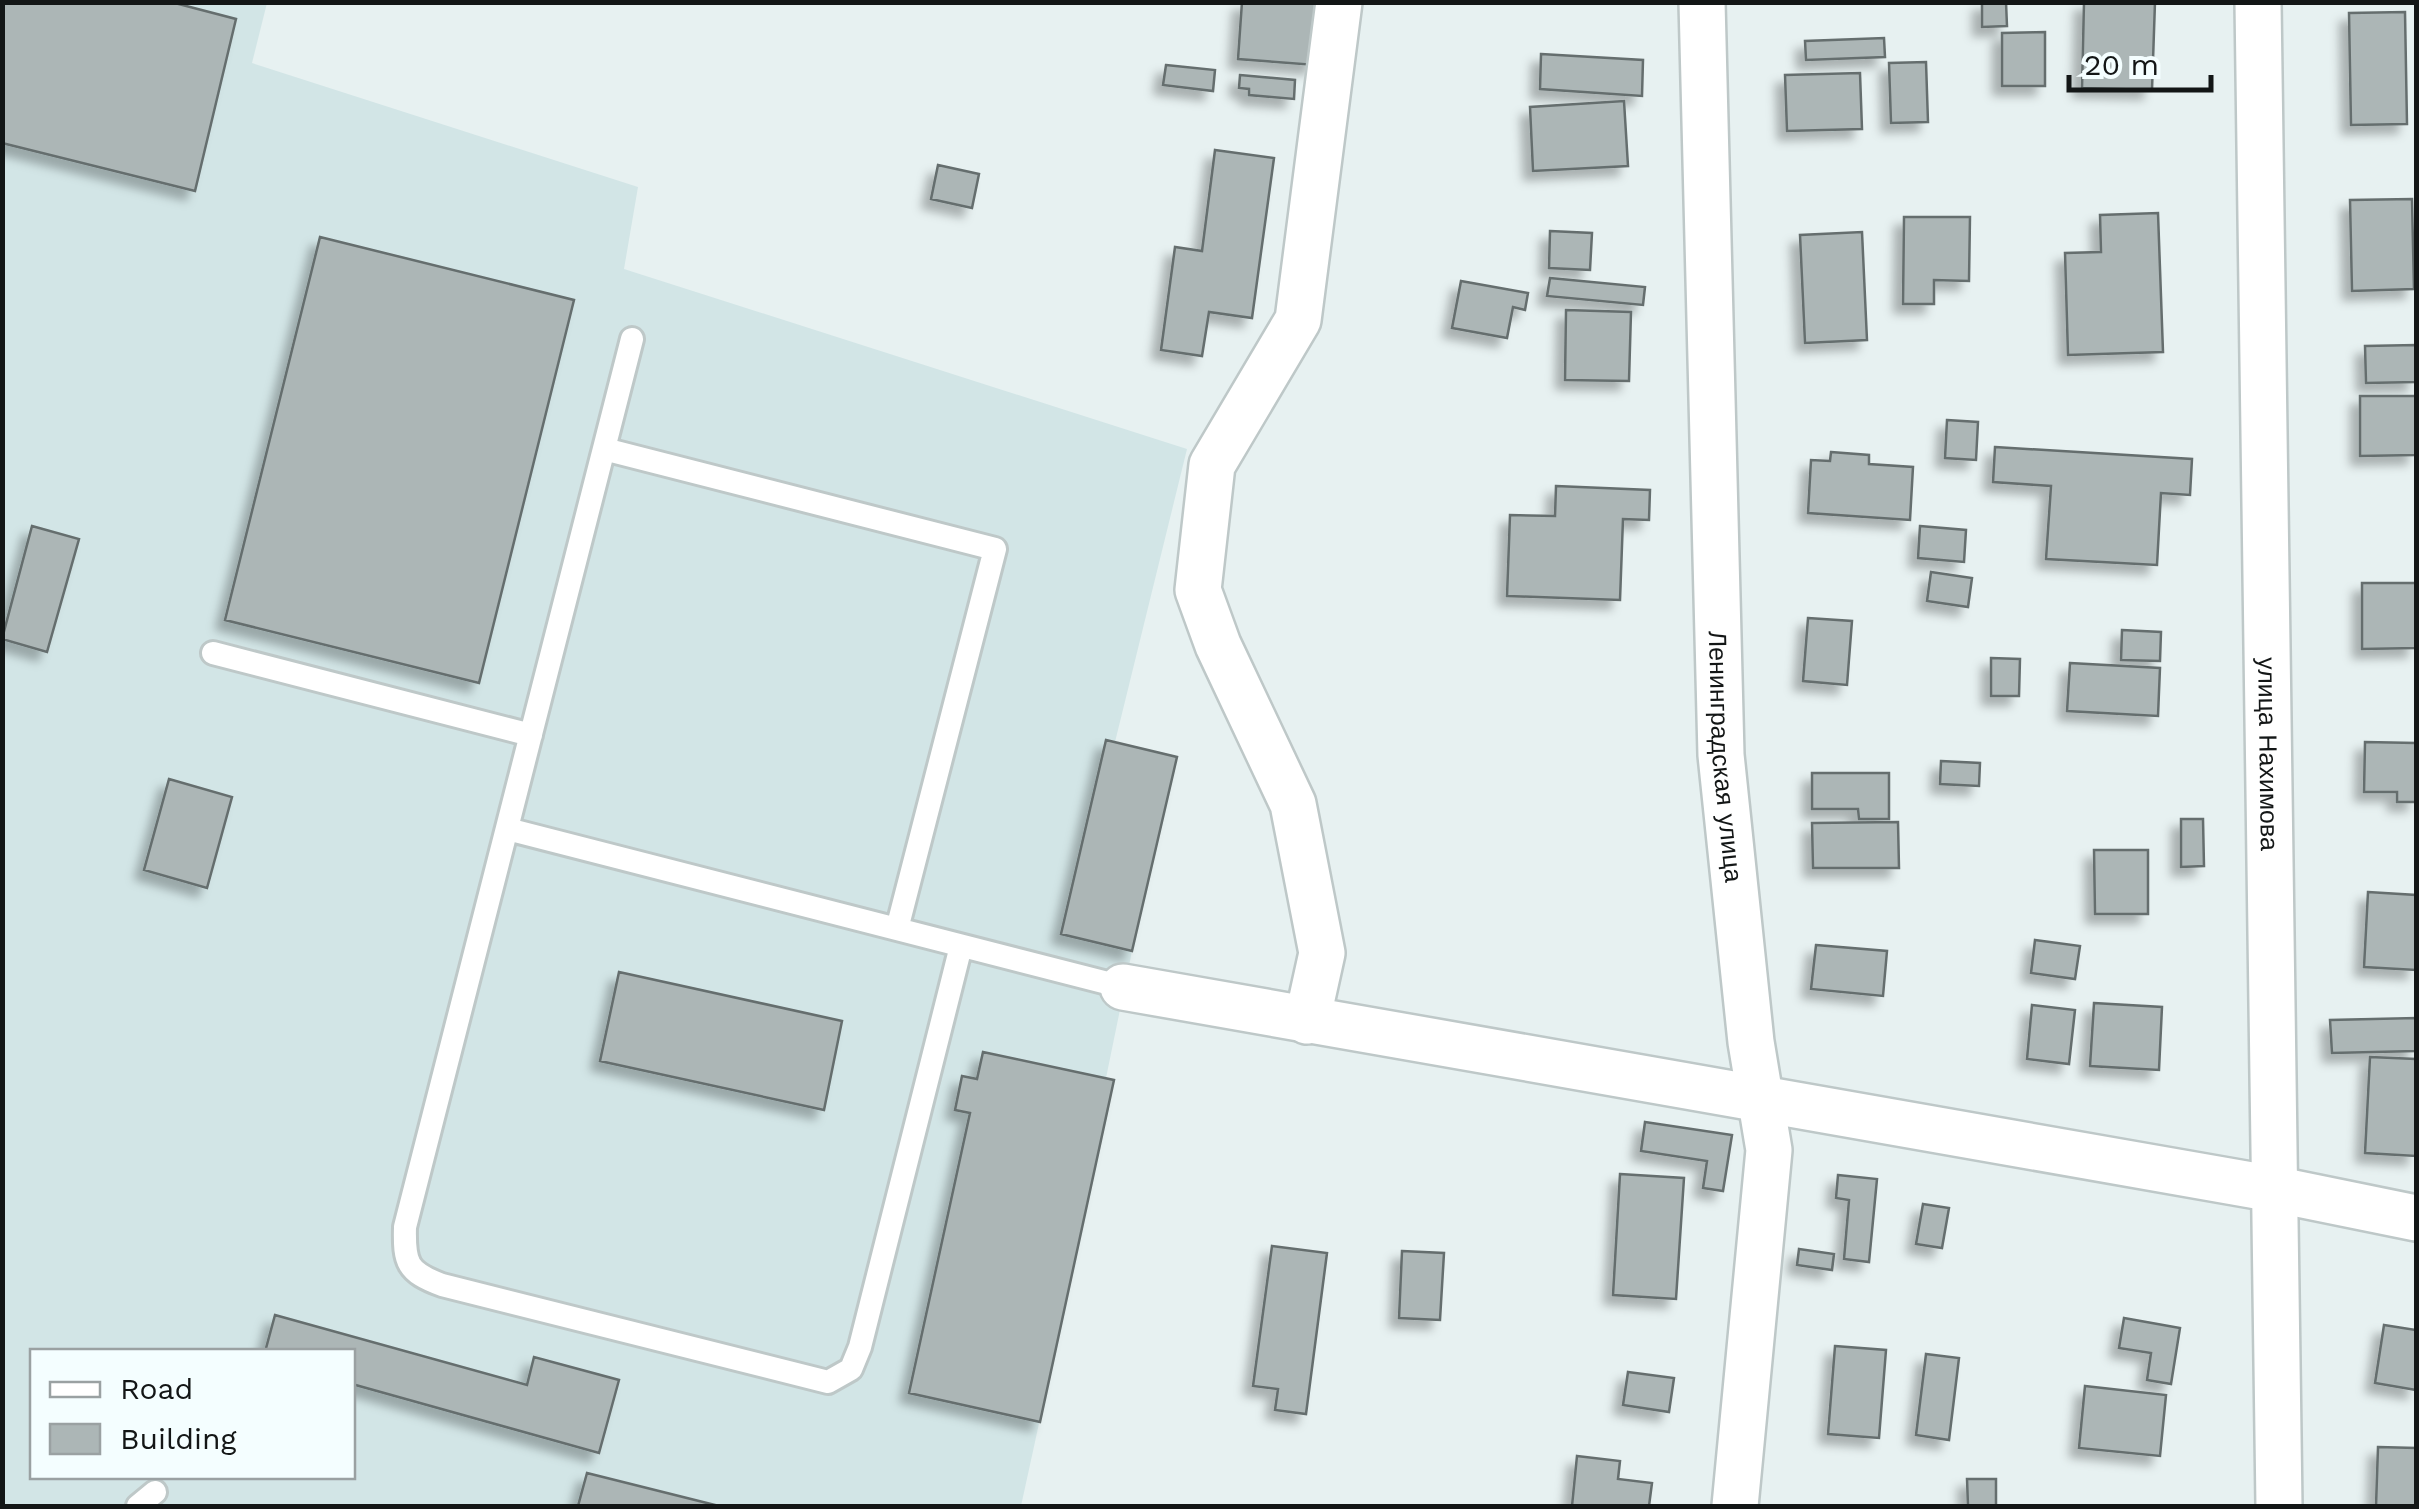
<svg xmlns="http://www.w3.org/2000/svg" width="2419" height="1509" viewBox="0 0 2419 1509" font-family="'Work Sans',sans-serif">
<defs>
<filter id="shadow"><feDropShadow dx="-9" dy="9" stdDeviation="5" flood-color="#0004"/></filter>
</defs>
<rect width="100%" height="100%" fill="#e7f1f1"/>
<!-- built -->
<path fill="#d2e5e6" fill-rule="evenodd" d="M3,3H267L252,63L638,187L624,269L1187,449L1115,742L1132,951L1106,1078L1114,1080L1021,1506H3ZM32,1352H352V1476H32Z"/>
<!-- building -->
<path fill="#acb6b6" stroke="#656e6e" stroke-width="2.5" filter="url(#shadow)" d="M2,2H171L236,19L195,191L2,143Z
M1242,2H1320L1315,65L1238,59Z
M1982,2H2006L2007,26L1982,27Z
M2084,2H2155L2152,90L2082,88Z
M2405,12L2407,124L2351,125L2349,13Z
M2045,32V86H2002V33Z
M1884,38L1885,57L1806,60L1805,41Z
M1541,54L1643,60L1642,96L1540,89Z
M1926,62L1928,122L1891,123L1889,63Z
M1166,65L1215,70L1213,91L1163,85Z
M1860,73L1862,129L1787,131L1785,75Z
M1240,75L1295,80L1294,99L1249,95V89L1239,88Z
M1624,101L1628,166L1533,171L1530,107Z
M1215,150L1274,158L1252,318L1209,312L1202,356L1161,350L1175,247L1202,251Z
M938,165L979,174L972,208L931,199Z
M2412,199L2414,289L2352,291L2350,200Z
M2158,213L2163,352L2068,355L2065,253L2101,252L2100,215Z
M1904,217H1970L1969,281L1934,280V304H1903Z
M1550,231L1592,233L1590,270L1549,268Z
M1862,232L1867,340L1805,343L1800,235Z
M320,237L574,300L479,683L225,620Z
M1550,278L1645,287L1643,305L1547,296Z
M1461,281L1528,293L1525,310L1513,307L1507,338L1452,328Z
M1566,310L1631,312L1629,381L1565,380Z
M2416,345V382L2366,383L2365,346Z
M2360,396H2416V455L2360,456Z
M1947,420L1978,422L1976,460L1945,458Z
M1995,447L2192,459L2190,495L2161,493L2157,565L2046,559L2051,486L1993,482Z
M1831,452L1869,455V464L1913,467L1910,520L1808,513L1811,460L1830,461Z
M1556,486L1650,490L1649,520L1623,519L1620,600L1507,596L1510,515L1555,516Z
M32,526L79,539L47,652L2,639Z
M1920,526L1966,530L1964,562L1918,558Z
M1931,572L1972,578L1968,607L1927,601Z
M2362,583H2416V648L2362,649Z
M1808,618L1852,621L1847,685L1803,681Z
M2122,630L2161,632L2160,661L2121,660Z
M1991,658L2020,659L2019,696H1991Z
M2070,663L2160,668L2158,716L2067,711Z
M1106,740L1177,757L1132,951L1061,934Z
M2365,742L2416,743V802H2397V792H2364Z
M1941,761L1980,763L1979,786L1940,784Z
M1812,773H1889V819H1859L1858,809H1812Z
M169,779L232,797L207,888L144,870Z
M2181,819H2203L2204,866L2181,867Z
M1898,822L1899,868H1813L1812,823Z
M2094,850H2148V914H2095Z
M2368,892L2416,895V970L2364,967Z
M2035,940L2080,946L2075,979L2031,973Z
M1816,945L1887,951L1883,996L1811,989Z
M619,972L842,1021L824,1110L600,1061Z
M2094,1003L2162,1007L2159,1070L2090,1066Z
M2032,1005L2075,1010L2069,1064L2027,1059Z
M2416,1018V1051L2332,1053L2330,1020Z
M983,1052L1114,1080L1040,1422L909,1393L970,1113L955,1110L962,1076L977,1079Z
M2370,1057L2416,1059V1156L2365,1153Z
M1645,1122L1732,1135L1723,1191L1703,1188L1707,1161L1641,1151Z
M1620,1174L1684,1178L1676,1299L1613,1295Z
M1838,1175L1877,1179L1869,1262L1844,1259L1849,1200L1836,1198Z
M1923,1204L1949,1208L1942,1248L1916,1244Z
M1272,1246L1327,1253L1306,1414L1275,1410L1278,1389L1253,1386Z
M1799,1249L1834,1254L1832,1270L1797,1265Z
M1402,1251L1444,1253L1440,1320L1399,1318Z
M275,1315L527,1385L534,1357L619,1380L599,1453L352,1384V1352H265Z
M2124,1318L2180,1328L2171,1384L2147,1380L2151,1353L2119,1348Z
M2384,1325L2416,1330V1390L2375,1383Z
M1835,1346L1886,1350L1879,1438L1828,1434Z
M1926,1354L1959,1358L1949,1440L1916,1435Z
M1628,1372L1674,1378L1669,1412L1623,1405Z
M2085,1386L2166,1395L2160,1456L2079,1448Z
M2378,1447L2416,1448V1506H2376Z
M1577,1456L1620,1461L1618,1479L1652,1483L1649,1506H1572Z
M587,1473L719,1506H578Z
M1967,1479H1996V1506H1968Z"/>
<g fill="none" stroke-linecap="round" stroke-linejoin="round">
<defs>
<path id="lane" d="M632,339L405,1227C404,1263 407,1272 442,1285L828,1382L851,1369L860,1347L961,946
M604,449L995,549L897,929
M213,653L531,735
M507,829L1123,987
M138,1506L155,1492"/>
<g id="street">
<path id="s1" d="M1702,2L1721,755L1751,1042L1769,1150L1735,1506"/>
<path id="s2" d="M2258,2L2279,1506"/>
<path d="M1123,987L2274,1189L2416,1218"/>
<path d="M1307,1021L1322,953L1293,804L1218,645L1198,590L1212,465L1298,320L1339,2"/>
</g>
</defs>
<!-- lane casing -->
<use href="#lane" stroke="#bec8c8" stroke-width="28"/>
<!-- street casing -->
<use href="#street" stroke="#bec8c8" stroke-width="50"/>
<!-- lane -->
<use href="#lane" stroke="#fff" stroke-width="22"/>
<!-- street -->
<use href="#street" stroke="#fff" stroke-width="45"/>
</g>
<g text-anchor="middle" stroke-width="9" stroke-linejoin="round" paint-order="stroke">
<!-- street labels -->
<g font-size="25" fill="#131616" stroke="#f4feff">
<text dy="9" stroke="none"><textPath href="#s2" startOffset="752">улица Нахимова</textPath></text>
<text dy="9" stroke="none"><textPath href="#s1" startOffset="755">Ленинградская улица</textPath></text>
</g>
</g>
<!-- border -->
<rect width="2419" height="1509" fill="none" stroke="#131616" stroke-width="10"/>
<!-- legend -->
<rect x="30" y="1349" width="325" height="130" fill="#f4feff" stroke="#9aa1a2" stroke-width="2.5"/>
<rect x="50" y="1382" width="50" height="15" fill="#ffffff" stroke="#9aa1a2" stroke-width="2.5"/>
<text x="120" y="1399" font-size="30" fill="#131616">Road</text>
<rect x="50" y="1424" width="50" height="30" fill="#acb6b6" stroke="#9aa1a2" stroke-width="2.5"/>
<text x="120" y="1449" font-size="30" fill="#131616">Building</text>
<!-- scale -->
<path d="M2069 75v15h142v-15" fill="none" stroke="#131616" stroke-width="5"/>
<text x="2084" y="75" font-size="30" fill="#131616" stroke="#f4feff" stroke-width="8" paint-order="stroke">20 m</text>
</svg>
